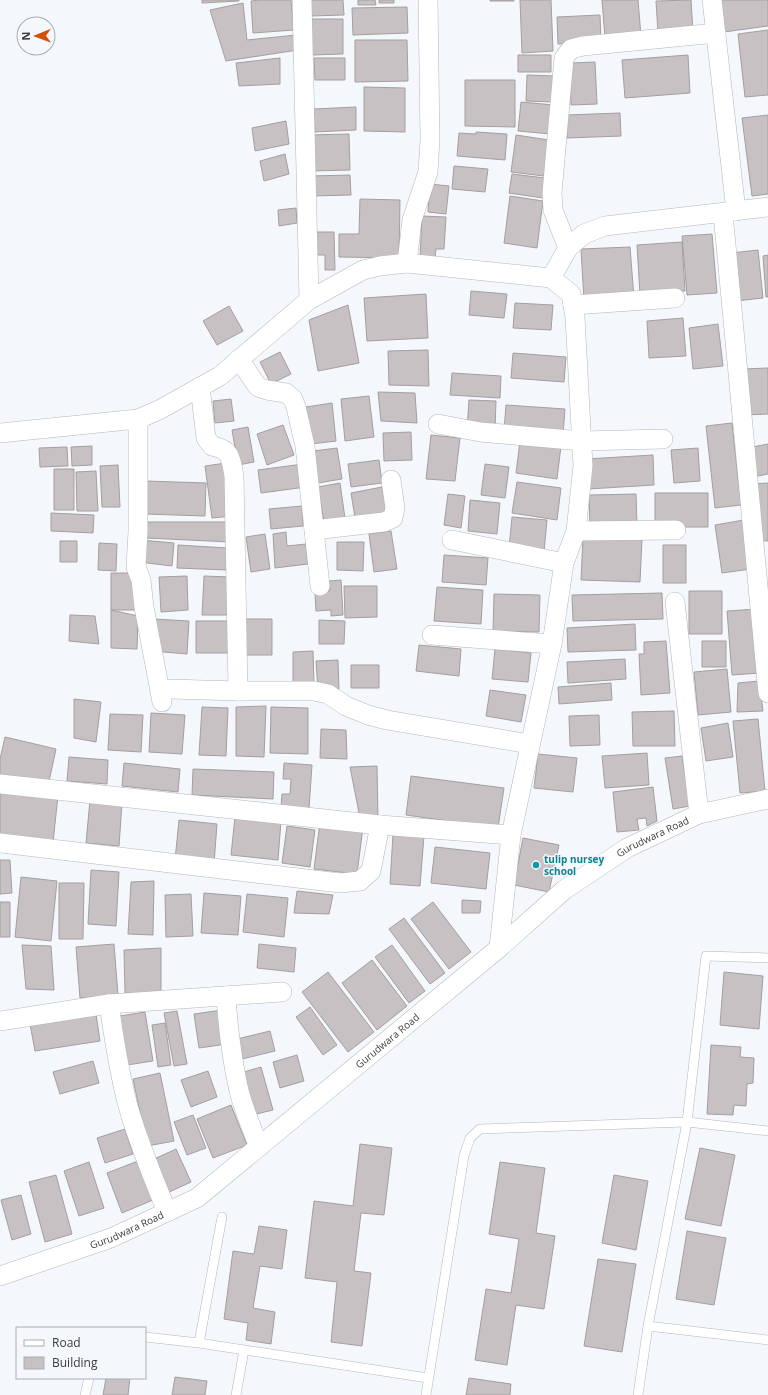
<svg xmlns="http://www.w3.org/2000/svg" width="768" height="1395" viewBox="0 0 768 1395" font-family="'Open Sans',sans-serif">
<rect width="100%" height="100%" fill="#f4f8fc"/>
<!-- building -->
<path fill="#c7c1c3" stroke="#a49ea0" d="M202,0H239V1L202,3Z
M260,0H291L294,30L253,33L251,1Z
M310,0H343L344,15L311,16Z
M358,0H375L376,5H358Z
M379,0H394V3H379Z
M490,0H514V1H490Z
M520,0H551L553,51L522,53Z
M602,0H638L641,36L605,38Z
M691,0L693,31L658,33L656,1Z
M721,0H768V26L724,32Z
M243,3L247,40L296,35L298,50L226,61L210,10Z
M407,7L408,33L353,35L352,8Z
M600,15L601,42L558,44L557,17Z
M311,19H343V54L312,55Z
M768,30V95L745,97L738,34Z
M355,40H407L408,81L355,82Z
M518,55H551V72H518Z
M688,55L690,93L625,98L622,60Z
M280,58V84L239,86L236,63Z
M314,58H345V80H315Z
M595,62L597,104L571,105L570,63Z
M527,75L554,76L553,102L526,101Z
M465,80H515V127L465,126Z
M364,87L405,88V132L364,131Z
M521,102L554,105L551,134L518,131Z
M356,107V130L315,132L314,109Z
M620,113L621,136L567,138L566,115Z
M768,115V194L752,196L742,118Z
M286,121L289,144L255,151L252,128Z
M476,132L507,134L505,160L457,156L459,133L476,134Z
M349,134L350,170L311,171L310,135Z
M516,135L549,140L544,176L511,172Z
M285,154L289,174L264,181L260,161Z
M454,166L488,169L485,192L452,189Z
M512,174L545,178L543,198L509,193Z
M350,175L351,195L311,196V176Z
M430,184L449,186L446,214L428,212Z
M510,196L543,201L537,248L504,243Z
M360,199L400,200L399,258L339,257V234H359Z
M296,208L297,223L279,226L278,210Z
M422,216L446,217L444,249H436L435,260L420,259Z
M316,232H334L335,270H325V255H316Z
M712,234L717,293L687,295L682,236Z
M682,242L685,291L640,294L637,245Z
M630,247L634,298L584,301L581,249Z
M758,250L763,298L736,301L731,253Z
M768,255V297H766L763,256Z
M471,291L507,294L504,318L469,315Z
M426,294L428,338L367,341L364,298Z
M515,303L553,305L551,330L513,328Z
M348,305L359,363L318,371L309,320Z
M229,306L243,331L217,345L203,321Z
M683,318L686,356L649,358L647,321Z
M718,324L723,366L693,369L689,328Z
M428,350L429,386L389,385L388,351Z
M280,352L291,374L271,384L260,362Z
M513,353L566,357L564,382L511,378Z
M768,368V414L744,415L743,369Z
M452,373L501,376L500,398L450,395Z
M378,392L415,393L417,423L381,421Z
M369,396L374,437L345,441L341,399Z
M231,399L234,421L215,423L213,401Z
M469,400L496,401L495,430L467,429Z
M332,403L336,441L311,444L306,407Z
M506,405L565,409L563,435L504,431Z
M732,423L741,505L715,508L706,426Z
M283,425L294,455L267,465L257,434Z
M248,427L254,462L238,465L232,430Z
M411,432L412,460L384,461L383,433Z
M431,435L460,438L455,481L426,479Z
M520,441L561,446L557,479L516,473Z
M768,444V474L753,477L747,448Z
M92,446V465L72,466L71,447Z
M67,447L68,466L40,467L39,448Z
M337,448L342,479L318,483L313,451Z
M698,448L700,481L674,483L671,450Z
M653,455L654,485L588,489L586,459Z
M379,460L382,483L351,487L348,464Z
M226,463L233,516L212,518L205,466Z
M303,464L306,487L261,493L258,470Z
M485,464L509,467L505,498L481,495Z
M118,465L120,507H102L100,466Z
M54,469H74V510H54Z
M96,471L98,511H77L76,472Z
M146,481L206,483L205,516L145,514Z
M517,482L561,488L557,520L512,513Z
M340,483L345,518L324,522L318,487Z
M768,483V541L756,540L752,484Z
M382,487L387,512L355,518L351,493Z
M655,493H708V527H655Z
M448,494L465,496L461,528L444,525Z
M636,494L637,525L590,526L589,495Z
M470,500L500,503L497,534L468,531Z
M302,506L303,526L271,529L269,509Z
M51,513L94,515L93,533L51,531Z
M512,517L547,520L544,552L509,548Z
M744,520L751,569L722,573L715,525Z
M148,522H231L230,542L146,538Z
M391,531L397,569L374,572L369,534Z
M286,532L287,546L306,544L308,564L275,568L273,534Z
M265,534L270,569L251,572L246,537Z
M583,537L642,539L640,582L581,580Z
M141,540L174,543L172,566L139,562Z
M60,541H77V562H60Z
M337,542H364L363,571L337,570Z
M99,543L117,544L116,571L98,570Z
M178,545L228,548L227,570L177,568Z
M663,545H686V583H663Z
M444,555L488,558L486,585L442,582Z
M111,573H135V610H111Z
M187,576L188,610L161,612L159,577Z
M204,576L230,577L229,615H202Z
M341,580L343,615L331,616V610L316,611L315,592L330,591L329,581Z
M344,586H377V617L345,618Z
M437,587L483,590L481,624L434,621Z
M689,591H722V634H689Z
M662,593L663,619L573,621L572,595Z
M494,594L540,595L539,632L493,631Z
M757,609L761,673L732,675L727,611Z
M111,610L138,616L137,649L111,648Z
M70,615L95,616L99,644L69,641Z
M154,619L189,621L187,654L152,651Z
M245,619H272V655H245Z
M319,620L345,621L344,644H319Z
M196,621H230V653H196Z
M635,624L636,650L568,652L567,628Z
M666,641L670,693L641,695L639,654H644V642Z
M702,641H726V667H702Z
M419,645L461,649L459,676L416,671Z
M495,649L531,653L528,682L492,679Z
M313,651L314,683L293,684V652Z
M625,659L626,679L568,683L567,662Z
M338,660L339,689L318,690L316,661Z
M351,665H379V688H351Z
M727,669L731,712L698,715L694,672Z
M759,681L763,711L737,712L738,683Z
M611,683L612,700L559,704L558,687Z
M490,690L526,695L521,722L486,716Z
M74,699L101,702L96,742L74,738Z
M266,706L264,757L236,756V707Z
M202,707L228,708L226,756L199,755Z
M271,707L308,708V754L270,753Z
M674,711L675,746H633L632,712Z
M151,713L185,715L182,754L149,752Z
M110,714L143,715L141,752L108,750Z
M599,715L600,745L570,746L569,716Z
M758,719L765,791L740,793L733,721Z
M728,723L733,757L706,761L701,728Z
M321,729L346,730L347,759L320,758Z
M5,737L56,749L48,786L0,775V759Z
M647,753L649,785L605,788L602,756Z
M538,754L577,758L573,792L534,788Z
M682,756L690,806L673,809L665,758Z
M69,757L108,760L107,784L67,781Z
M124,763L180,769L178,792L122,786Z
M284,763L312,765L309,809L281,807L282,794H290L291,779H283Z
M377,766L378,819L360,818L350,767Z
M193,769L274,772L273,799L192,795Z
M411,776L504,788L498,828L406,815Z
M653,787L657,821L647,826L646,818L637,819L639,830L617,832L613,792Z
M0,788L58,795L53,843L0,837Z
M90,800L122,803L119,846L86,843Z
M235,817L281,821L278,860L231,855Z
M179,820L217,824L214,864L175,860Z
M320,822L363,827L357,874L314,869Z
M287,826L315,830L310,867L282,863Z
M393,834L424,836L420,886L390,884Z
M523,838L559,845L549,892L514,885Z
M435,847L490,853L486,889L431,883Z
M0,860H10L12,893L0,894Z
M91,870L119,872L116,926L88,924Z
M21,877L57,881L51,941L15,937Z
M154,881L153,935L128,934L131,882Z
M59,883H84L83,939H59Z
M297,891L333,895L329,914L294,913Z
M204,893L241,896L238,935L201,933Z
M191,894L193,936L166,937L165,895Z
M247,894L288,898L284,937L243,932Z
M462,900L481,901L480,913H462Z
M0,902H10V937H0Z
M433,902L471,952L449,969L411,919Z
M404,918L445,973L430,984L389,929Z
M114,944L118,995L80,998L76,947Z
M259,944L296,948L294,972L257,968Z
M22,945L51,946L54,990L26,989Z
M392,945L425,991L409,1003L375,957Z
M161,948V996L125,993L124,950Z
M372,960L407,1006L377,1030L342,983Z
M328,972L374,1032L348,1052L302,992Z
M724,972L763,976L759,1029L720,1025Z
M310,1007L337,1045L323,1055L296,1017Z
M222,1010L227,1044L199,1048L194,1014Z
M177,1011L187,1064L174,1066L164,1013Z
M145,1012L153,1061L127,1065L120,1016Z
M96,1014L100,1041L35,1051L30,1024Z
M165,1023L171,1065L158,1067L152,1025Z
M270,1031L275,1051L238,1060L233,1040Z
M711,1045L741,1047L740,1057L754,1058L753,1083L747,1084L746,1106L734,1105L733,1115L707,1114Z
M297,1055L304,1081L280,1088L273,1062Z
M93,1061L99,1083L60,1094L53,1072Z
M261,1067L273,1110L248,1116L237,1074Z
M208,1071L217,1097L191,1107L181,1080Z
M160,1073L174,1141L147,1146L133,1079Z
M231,1105L247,1145L213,1158L197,1119Z
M193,1115L206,1148L187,1155L174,1122Z
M125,1129L133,1154L105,1163L97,1138Z
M360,1144L392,1148L384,1215L361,1213L354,1271L371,1273L362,1346L331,1342L337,1282L305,1278L314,1201L353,1206Z
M700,1148L735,1155L721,1226L685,1219Z
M176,1149L191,1182L167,1193L152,1160Z
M138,1161L153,1200L122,1213L107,1173Z
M89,1162L104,1208L79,1216L64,1171Z
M500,1162L545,1168L536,1233L555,1236L544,1309L516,1305L507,1365L475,1360L486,1289L511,1293L519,1239L489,1234Z
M56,1175L72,1234L45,1242L29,1182Z
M614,1175L648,1181L636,1250L602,1243Z
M21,1195L31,1234L12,1240L1,1200Z
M259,1226L287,1230L282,1269L260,1266L253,1308L275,1312L271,1344L246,1340L248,1323L224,1319L233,1251L254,1254Z
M687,1231L726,1238L714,1305L676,1299Z
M598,1259L636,1264L622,1352L584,1346Z
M175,1377L207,1381L205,1395H172Z
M106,1378H130L128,1395H103Z
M469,1378L511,1384L510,1395H466Z"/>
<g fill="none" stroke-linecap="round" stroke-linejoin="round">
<defs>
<path id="lane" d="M768,958L706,956L687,1122L648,1326L768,1340
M145,1337L199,1343L428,1378
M199,1343L222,1217
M85,1395L89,1378
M236,1395L244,1350
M426,1395L464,1156L470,1138L480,1129L687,1122L768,1131
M638,1395L648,1326"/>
<g id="street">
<path d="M302,0L309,300"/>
<path d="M712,0L736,211"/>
<path d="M723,213L768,693"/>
<path d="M568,248L553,210L552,193L564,58L571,49L583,46L716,33"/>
<path d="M407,263L412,220L428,172L430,140L428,0"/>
<path d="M551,278L568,248L584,234L605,226L768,207"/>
<path d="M573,305L675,298"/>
<path d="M239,359L253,380L258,387L267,390L286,393L293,399L296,407L305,446L320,586"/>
<path d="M200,387L206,438L212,446C231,449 231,459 234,476L238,691H314L328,694L346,706L368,715L387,720L530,744"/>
<path d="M138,419V531L136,567L141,580L144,607L162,702"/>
<path d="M438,424L480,432L582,441L663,439"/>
<path d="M0,433L138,419L159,410L220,376L309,300L363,270L380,266L407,263L551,278L571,294L575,317L583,466L576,531L564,563L552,644L511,835L499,948"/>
<path d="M314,530L384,522L393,518L395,508L391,480"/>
<path d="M576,531L676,530"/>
<path d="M452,540L564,563"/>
<path d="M675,602L699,814"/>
<path d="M432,635L552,644"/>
<path d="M170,689L238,691"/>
<path d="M0,784L380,825L371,871L360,881L340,883L0,843"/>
<path d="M380,825L511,835"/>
<path d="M226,996C228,1029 232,1060 239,1091C244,1110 252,1129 259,1147"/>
<path d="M109,1004C114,1039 119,1072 128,1106C138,1142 153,1177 167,1212"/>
<path d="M0,1021L109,1004L282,992"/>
<path id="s1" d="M0,1276L111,1238L197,1198L499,948L564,890L627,848L699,814L768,799"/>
</g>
</defs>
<!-- lane casing -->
<use href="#lane" stroke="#b3b7ba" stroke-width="10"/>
<!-- street casing -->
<use href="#street" stroke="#b3b7ba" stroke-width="20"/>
<!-- lane -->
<use href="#lane" stroke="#fff" stroke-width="9"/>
<!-- street -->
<use href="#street" stroke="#fff" stroke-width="19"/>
</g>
<!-- markers -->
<circle fill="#0f9aa8" stroke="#f4f8fc" stroke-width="1.5" cx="536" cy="865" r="4"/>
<g text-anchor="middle" stroke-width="3" stroke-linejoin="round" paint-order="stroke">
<!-- street labels -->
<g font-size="10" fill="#3a3b3d" stroke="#f4f8fc">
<text dy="4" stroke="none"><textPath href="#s1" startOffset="795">Gurudwara Road</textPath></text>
<text dy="4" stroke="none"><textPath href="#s1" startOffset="459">Gurudwara Road</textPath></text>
<text dy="4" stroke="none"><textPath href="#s1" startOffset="135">Gurudwara Road</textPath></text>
</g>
<!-- culture labels -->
<g font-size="10" font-weight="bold" fill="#0d838f" stroke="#f4f8fc" text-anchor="start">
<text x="544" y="863">tulip nursey<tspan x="544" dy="12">school</tspan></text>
</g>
</g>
<!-- legend -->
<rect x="16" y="1327" width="130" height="52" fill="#f4f8fc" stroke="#aaacb0"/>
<rect x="24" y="1340" width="20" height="6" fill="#ffffff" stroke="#aaacb0"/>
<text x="52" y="1347" font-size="12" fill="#3a3b3d">Road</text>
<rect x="24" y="1357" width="20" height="12" fill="#c7c1c3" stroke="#aaacb0"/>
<text x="52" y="1367" font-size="12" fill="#3a3b3d">Building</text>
<!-- north arrow -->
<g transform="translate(36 36) rotate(269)"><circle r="19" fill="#f4f8fc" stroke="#aaacb0"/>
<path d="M0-3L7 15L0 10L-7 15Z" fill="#d34f07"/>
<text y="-6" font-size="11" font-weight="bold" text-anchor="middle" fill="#3a3b3d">N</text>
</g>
</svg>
